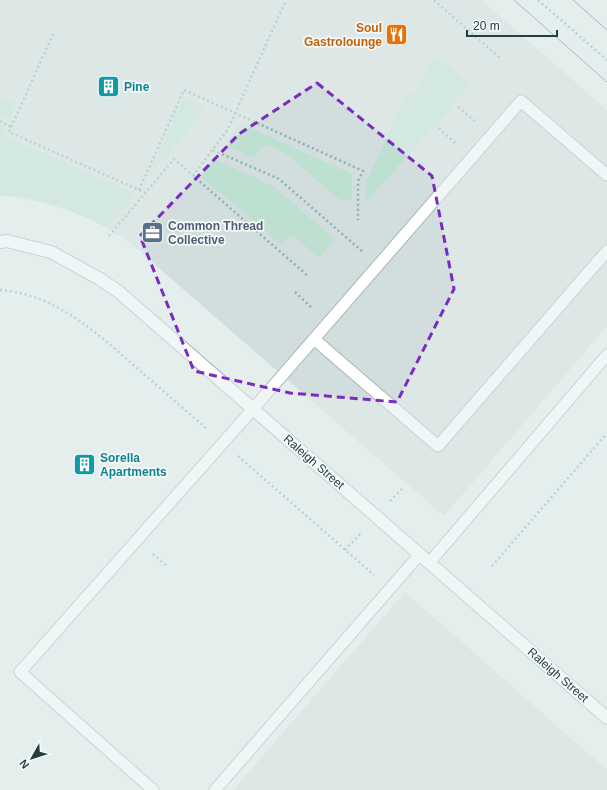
<svg xmlns="http://www.w3.org/2000/svg" width="607" height="790" viewBox="0 0 607 790" font-family="Helvetica,sans-serif">
<rect width="100%" height="100%" fill="#e4eeed"/>
<!-- built -->
<path fill="#d2dedd" d="M0,0H481L607,110V326L444,516L130,243L106,227L86,217L53,205L26,198L0,195Z
M405,592L607,770V790H233Z"/>
<!-- grass -->
<path fill="#bde0d1" d="M436,56L470,85L369,199L365,200L366,186L367,180L407,93L414,96L428,66Z
M0,97L16,104L9,120L0,115Z
M184,98L204,107L199,116L154,171L151,170Z
M239,123L352,174V199L340,200L285,153L265,144L254,158L225,145L235,131Z
M0,125L5,128L2,135L136,194L106,227C89,219 71,210 52,205C35,200 18,197 0,195Z
M214,159L273,186L335,239L319,258L294,236L288,237L281,245L201,176Z"/>
<g fill="none" stroke-linecap="round" stroke-linejoin="round">
<defs>
<path id="lane" d="M314,339L438,446L607,251
M429,563L607,355
M153,790L20,672L253,409L521,101L607,175
M215,790L420,554"/>
<path id="street" d="M0,242L7,241L51,252L100,279L119,292L607,718"/>
</defs>
<!-- lane casing -->
<use href="#lane" stroke="#a6b6b6" stroke-width="13"/>
<!-- street casing -->
<use href="#street" stroke="#a6b6b6" stroke-width="14"/>
<!-- path -->
<path stroke="#84b3b3" stroke-width="2.5" stroke-dasharray="2 3" stroke-linecap="butt" d="M434,0L500,58
M538,0L607,60
M53,34L9,132L146,193
M458,107L476,122
M0,121L11,127
M439,128L456,144
M213,150L279,179L363,252
M193,176L228,129L286,0
M139,190L184,90L363,171L358,181V220
M109,236L174,159L308,276
M0,290C56,294 98,334 138,369C161,389 184,409 207,429
M295,292L312,308
M238,456L374,575
M390,501L403,488
M345,550L361,533
M153,554L168,567
M492,566L607,433"/>
<!-- lane -->
<use href="#lane" stroke="#fff" stroke-width="11"/>
<!-- street -->
<use href="#street" stroke="#fff" stroke-width="12"/>
<!-- tram -->
<path stroke="#5d7b7c" stroke-width="1" d="M514,0L607,82
M573,0L607,30"/>
</g>
<!-- marked area -->
<path d="M0 0H607V790H0ZM317,83L432,176L454,289L397,402L290,393L194,371L140,236L239,134Z" fill="#e4eeed" fill-opacity=".55" fill-rule="evenodd"/>
<path fill="none" stroke="#7b2cbf" stroke-width="3" stroke-dasharray="8 5" stroke-linejoin="round" d="M317,83L432,176L454,289L397,402L290,393L194,371L140,236L239,134Z"/>
<!-- icons -->
<defs>
<symbol id="restaurant-square" viewBox="-11 -11 22 22"><rect x="-9" y="-9" width="18" height="18" rx="4" fill="#e8710a" stroke="#f5faf9"/><path d="M-5-6h1v4h1v-4h1v4h1v-4h1v5L-1.5 .5V6h-2V.5L-5-1ZM5-6V6H3V1.5H1.5Q1.5-4 5-6Z" fill="#fff"/></symbol>
<symbol id="building-square" viewBox="-11 -11 22 22"><rect x="-9" y="-9" width="18" height="18" rx="4" fill="#0f9aa8" stroke="#f5faf9"/><path d="M-4-6H4V6H1V3H-1V6H-4ZM-2.5-4.3h1.7v1.8h-1.7ZM.8-4.3h1.7v1.8H.8ZM-2.5-1h1.7V.8h-1.7ZM.8-1h1.7V.8H.8Z" fill="#fff"/></symbol>
<symbol id="office-square" viewBox="-11 -11 22 22"><rect x="-9" y="-9" width="18" height="18" rx="4" fill="#5c6f8a" stroke="#f5faf9"/><path d="M-6-3h4V-5.5h4V-3h4V5H-6ZM-1-4.5V-3h2v-1.5ZM-6 0V1H6V0Z" fill="#fff"/></symbol>
</defs>
<g fill-rule="evenodd">
<use href="#restaurant-square" x="384" y="22" width="25" height="25"/>
<use href="#building-square" x="96" y="74" width="25" height="25"/>
<use href="#office-square" x="140" y="220" width="25" height="25"/>
<use href="#building-square" x="72" y="452" width="25" height="25"/>
</g>
<g text-anchor="middle" stroke-width="3.5" stroke-linejoin="round" paint-order="stroke">
<!-- food labels -->
<g font-size="12" font-weight="bold" fill="#c56008" stroke="#f5faf9" text-anchor="end">
<text x="382" y="32">Soul<tspan x="382" dy="14">Gastrolounge</tspan></text>
</g>
<!-- culture labels -->
<g font-size="12" font-weight="bold" fill="#0d838f" stroke="#f5faf9" text-anchor="start">
<text x="124" y="91">Pine</text>
<text x="100" y="462">Sorella<tspan x="100" dy="14">Apartments</tspan></text>
</g>
<!-- service labels -->
<g font-size="12" font-weight="bold" fill="#4e5e75" stroke="#f5faf9" text-anchor="start">
<text x="168" y="230">Common Thread<tspan x="168" dy="14">Collective</tspan></text>
</g>
<!-- street labels -->
<g font-size="12" fill="#234041" stroke="#f5faf9">
<text transform="translate(314 462) rotate(41)" y="4">Raleigh Street</text>
<text transform="translate(558 675) rotate(41)" y="4">Raleigh Street</text>
</g>
</g>
<!-- north arrow -->
<g transform="translate(32 758) rotate(231)" stroke="#f5faf9" stroke-width="3" paint-order="stroke">
<path d="M0-3L7 15L0 10L-7 15Z" fill="#234041"/>
<text y="-6" font-size="11" font-weight="bold" text-anchor="middle" fill="#234041">N</text>
</g>
<!-- scale -->
<path d="M467 30v6h90v-6" fill="none" stroke="#234041" stroke-width="2"/>
<text x="473" y="30" font-size="12" fill="#234041" stroke="#f5faf9" stroke-width="3" paint-order="stroke">20 m</text>
</svg>
